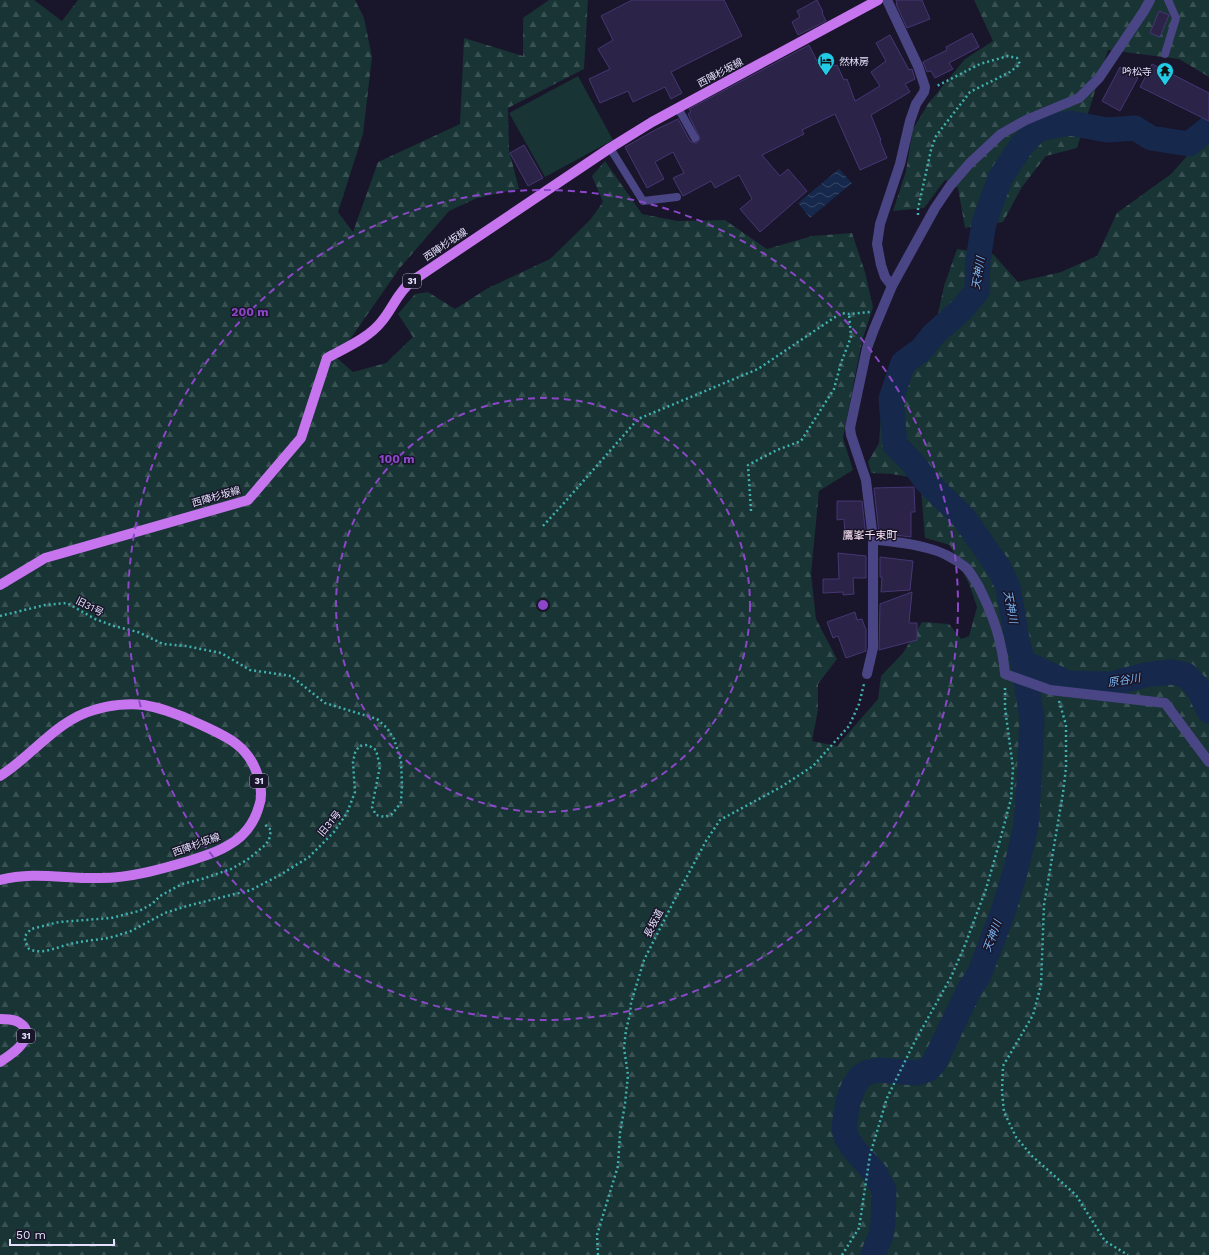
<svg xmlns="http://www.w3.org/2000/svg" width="1209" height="1255" viewBox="0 0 1209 1255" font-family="'Work Sans','Noto Sans JP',sans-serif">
<defs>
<pattern id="forest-firs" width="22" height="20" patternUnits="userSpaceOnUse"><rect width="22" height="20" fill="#183434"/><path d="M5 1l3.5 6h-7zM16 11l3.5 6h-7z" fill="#395152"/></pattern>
<pattern id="water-waves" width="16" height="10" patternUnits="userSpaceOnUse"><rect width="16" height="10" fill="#16294d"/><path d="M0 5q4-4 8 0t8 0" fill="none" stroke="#384868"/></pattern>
</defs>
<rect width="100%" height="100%" fill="#19152a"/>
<!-- grass -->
<path fill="#183434" d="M578,76L613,140L545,177L509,113Z"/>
<!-- forest -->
<path fill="url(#forest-firs)" d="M0,0H34L62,21L78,0H355L364,18L372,57L363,134L338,212L353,232L378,162L460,124L464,38L523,56V18L549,0H588L584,69L508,108L509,150L519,189L477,198L449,211L399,269L337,358L353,372L386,363L413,337L398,314L415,294L428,292L455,309L488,288L550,259L590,220L603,202L592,176L605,161L642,214L677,221L725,220L767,249L812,236L852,233L865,272L873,307L862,341L843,438L853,470L819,491L811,574L816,619L837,659L818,684V710L812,741L837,746L878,699L881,676L903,653L922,622L949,624L961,639L969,636L977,607L969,584L950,545L925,538L920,479L892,474L871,473L868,462L879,443L881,414L891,369L936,322L944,286L957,249L993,254L1018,282L1061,272L1097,256L1117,213L1171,174L1195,147L1209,135V1255H0Z
M974,0H1209V77L1179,59L1108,50L1077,148L1046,156L1022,187L1003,222L965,228L958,188L945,180L924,208L893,211L906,171L913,129L928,104L965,59L993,41Z"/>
<!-- water -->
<path fill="url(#water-waves)" d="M839,169L852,183L810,218L798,203Z"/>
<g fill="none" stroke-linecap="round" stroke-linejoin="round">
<!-- river -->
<path stroke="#16294d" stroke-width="25" d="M1023,662L1068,683L1111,684L1145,675L1171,672L1186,675L1198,688L1209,711
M873,1255L881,1235L883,1222L884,1190L876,1174L853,1148L846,1137L844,1128L848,1101L854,1086L860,1077L868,1072L880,1070L917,1073L929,1069L935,1061L969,990L979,975L1003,912L1016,869L1026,826L1029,782L1032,719L1023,662L1018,644L1008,587L999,568L964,518L927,482L913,463L895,445L891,399L903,363L921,350L933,335L961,310L977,291L978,260L984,223L1000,178L1022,145L1038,129L1070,123L1107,130L1135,128L1151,138L1189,144L1209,128"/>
</g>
<!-- building -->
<path fill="#2c2349" stroke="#453773" d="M632,0H724L742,36L671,72L682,93L671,99L665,87L633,102L628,91L600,103L589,79L610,69L598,49L613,40L601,16Z
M817,0L823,12L822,13L826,21L798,35L792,22L800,17L797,11Z
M896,0H922L930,19L907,28L896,4H897Z
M1159,11L1169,15L1160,37L1150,33Z
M972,33L979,47L949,63L953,69L935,78L931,71L927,72L923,62L947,50L946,47Z
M890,35L909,70L912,69L915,79L905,84L910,92L871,115L881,140L880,141L887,158L860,170L835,114L802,130L804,134L762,155L780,176L788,169L807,191L760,232L740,209L752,199L739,175L715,188L711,181L683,196L673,178L684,173L673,152L655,162L664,179L647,188L625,147L655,130L678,119L690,141L695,143H697L700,138L688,114L691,112L689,109L809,45L821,69L837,65L844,80L847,79L855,101L880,86L871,72L886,61L876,43Z
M1152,64L1209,93V121L1140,87Z
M1120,67L1138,78L1120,111L1102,101Z
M524,145L543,178L528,186L510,153Z
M914,487L915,512H911V537L879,533L874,488Z
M837,501H862L866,537L845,536L844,519L837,520Z
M838,553L866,556V578H853L854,594L843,595V592L823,593V579H839Z
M880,557L913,561L910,590L881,592L882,577H880Z
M912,592L909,623H917V640L879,650L880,604Z
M855,612L857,620L862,619L866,630V651L846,658L838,636L833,638L827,622Z"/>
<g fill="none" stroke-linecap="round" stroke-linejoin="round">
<!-- path -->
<path stroke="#40b1af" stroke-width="2.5" stroke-dasharray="2 3" stroke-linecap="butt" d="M918,215V209L931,150L936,136L970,92L1010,72L1020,64L1017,58L1008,56L980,64L935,87
M751,511L748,465L777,450L801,441L834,389L841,363L851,337L849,314
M543,526L564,503L638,419L758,369L841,313L849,314L870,312
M0,616L45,605L67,603L95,619L114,626L138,632L163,644L186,646L221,653L250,670L291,676L325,703L377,719L387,728L394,739L401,761L402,784L401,802L397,808L392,814L385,817L376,815L372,807L380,766L376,750L368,745L359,746L355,753L353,762L355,792L347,813L334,832L309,857L280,875L251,890L187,906L165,913L129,932C123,933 118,936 112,937C100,940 87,940 75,943C60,945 44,956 29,949L25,941V936L31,929L59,922L111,918L139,911L152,904L160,896L182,884L202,879L231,869L247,860L264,846L269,840L271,830L263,823
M1059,701L1066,725V768L1063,793L1044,905L1041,985L1033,1015L1003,1066L1002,1091L1004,1112L1016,1137L1032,1156L1076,1195L1105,1241L1128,1255
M598,1255L597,1235L618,1166L620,1133L625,1104L628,1075L624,1048L626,1030L630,1014L631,1003L644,960L676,897L706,841L720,820L781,787L813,766L849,726L859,704L864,684
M842,1255L859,1228L870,1155L887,1098L914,1043L951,977L965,945L986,889L999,844L1011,799L1013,768L1005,708V685"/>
<!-- lane -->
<path stroke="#4a4584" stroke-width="8" d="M1165,54L1176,18L1168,0
M678,108L695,138
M610,148L643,201L677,197"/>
<!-- street -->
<path stroke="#4a4584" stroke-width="10" d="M887,0L918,66L925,87L924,92L916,104L910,121L900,164L880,224L877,244L881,265L885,277L892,286
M873,539C891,542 910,543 927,548C940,551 955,559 965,567C971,572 975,581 979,587C994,617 1002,641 1005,674L1050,690L1165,703L1209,762
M867,674L873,648V539L866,480L851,435L850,428L867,348L874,329L892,286L935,208L950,186L969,164L1001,134L1026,120L1079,98L1099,78L1144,11L1150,0"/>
<!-- primary -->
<path stroke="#c675ef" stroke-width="10" d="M0,585L45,558L248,500L301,438L327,358C345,348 369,338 382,321C393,308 397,293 412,281L610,148L652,122L878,0
M0,776C32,756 57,720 94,710C109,705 129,703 144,705C163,708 180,715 197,723C225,736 248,744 258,776C261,786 263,796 259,806C254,824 242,838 227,846C216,853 203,856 192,860C162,869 131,878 100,878C67,879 32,871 0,880
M0,1019C12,1019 22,1020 27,1032C25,1046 11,1054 0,1062"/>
</g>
<!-- distance rings -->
<g fill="none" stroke="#8b47c8" stroke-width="2" stroke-dasharray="7 5">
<circle cx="543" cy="605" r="207"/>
<circle cx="543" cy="605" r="415"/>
</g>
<!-- icons -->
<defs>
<symbol id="hotel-pin" viewBox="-11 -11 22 30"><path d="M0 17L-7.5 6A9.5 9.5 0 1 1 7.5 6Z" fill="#23cce6" stroke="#19152a"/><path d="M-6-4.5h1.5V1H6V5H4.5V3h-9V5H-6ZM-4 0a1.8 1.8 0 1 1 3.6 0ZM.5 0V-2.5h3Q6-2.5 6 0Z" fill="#111"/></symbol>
<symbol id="temple-pin" viewBox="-11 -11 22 30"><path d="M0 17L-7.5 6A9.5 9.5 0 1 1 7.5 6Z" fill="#23cce6" stroke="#19152a"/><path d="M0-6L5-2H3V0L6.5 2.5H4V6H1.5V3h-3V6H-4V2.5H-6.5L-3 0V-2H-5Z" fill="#111"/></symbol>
</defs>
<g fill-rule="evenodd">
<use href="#hotel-pin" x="816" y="51" width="20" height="27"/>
<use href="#temple-pin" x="1155" y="61" width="20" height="27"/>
</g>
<g text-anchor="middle" stroke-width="3" stroke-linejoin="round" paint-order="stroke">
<!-- shield labels -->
<g fill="#19152a" stroke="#a8a4bd" stroke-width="1">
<rect x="403" y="274" width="18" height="14" rx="3"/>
<rect x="250" y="774" width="18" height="14" rx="3"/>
<rect x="17" y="1029" width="18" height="14" rx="3"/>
</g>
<g font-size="9" font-weight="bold" fill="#e5e1fc">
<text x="412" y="284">31</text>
<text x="259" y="784">31</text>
<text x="26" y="1039">31</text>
</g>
<!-- poi labels -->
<g font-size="10" fill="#e5e1fc" stroke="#19152a" text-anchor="start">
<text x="839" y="65">然林房</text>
<text x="1152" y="75" text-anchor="end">吟松寺</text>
</g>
<!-- street labels -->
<g font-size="10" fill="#e5e1fc" stroke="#19152a">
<text transform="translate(720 72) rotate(-28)" y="4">西陣杉坂線</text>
<text transform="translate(445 244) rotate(-34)" y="4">西陣杉坂線</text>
<text transform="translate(216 496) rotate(-16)" y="4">西陣杉坂線</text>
<text transform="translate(90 606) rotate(27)" y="4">旧31号</text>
<text transform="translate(329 823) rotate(-50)" y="4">旧31号</text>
<text transform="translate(196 844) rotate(-20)" y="4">西陣杉坂線</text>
<text transform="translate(653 923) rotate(-63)" y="4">長坂道</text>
</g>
<!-- water labels -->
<g font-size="11" font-style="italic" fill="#7bb6f0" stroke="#19152a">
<text transform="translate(978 273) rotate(-81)" y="4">天神川</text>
<text transform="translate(1011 607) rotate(79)" y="4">天神川</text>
<text transform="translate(1124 680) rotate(-9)" y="4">原谷川</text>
<text transform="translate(992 936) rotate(-70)" y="4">天神川</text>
</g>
<!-- neighbourhood labels -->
<g font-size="11" fill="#fce3f2" stroke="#19152a">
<text x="870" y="539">鷹峯千束町</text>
</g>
</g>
<circle cx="543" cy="605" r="6" fill="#8b47c8" stroke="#19152a" stroke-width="2"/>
<g font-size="12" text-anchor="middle" font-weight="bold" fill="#8b47c8" stroke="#19152a" stroke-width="3" stroke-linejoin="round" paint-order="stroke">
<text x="250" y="316">200 m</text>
<text x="397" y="463">100 m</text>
</g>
<!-- scale -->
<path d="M10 1239v6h104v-6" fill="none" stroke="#e5e1fc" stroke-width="2"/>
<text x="16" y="1239" font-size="12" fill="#e5e1fc" stroke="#19152a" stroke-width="3" paint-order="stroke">50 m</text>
</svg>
